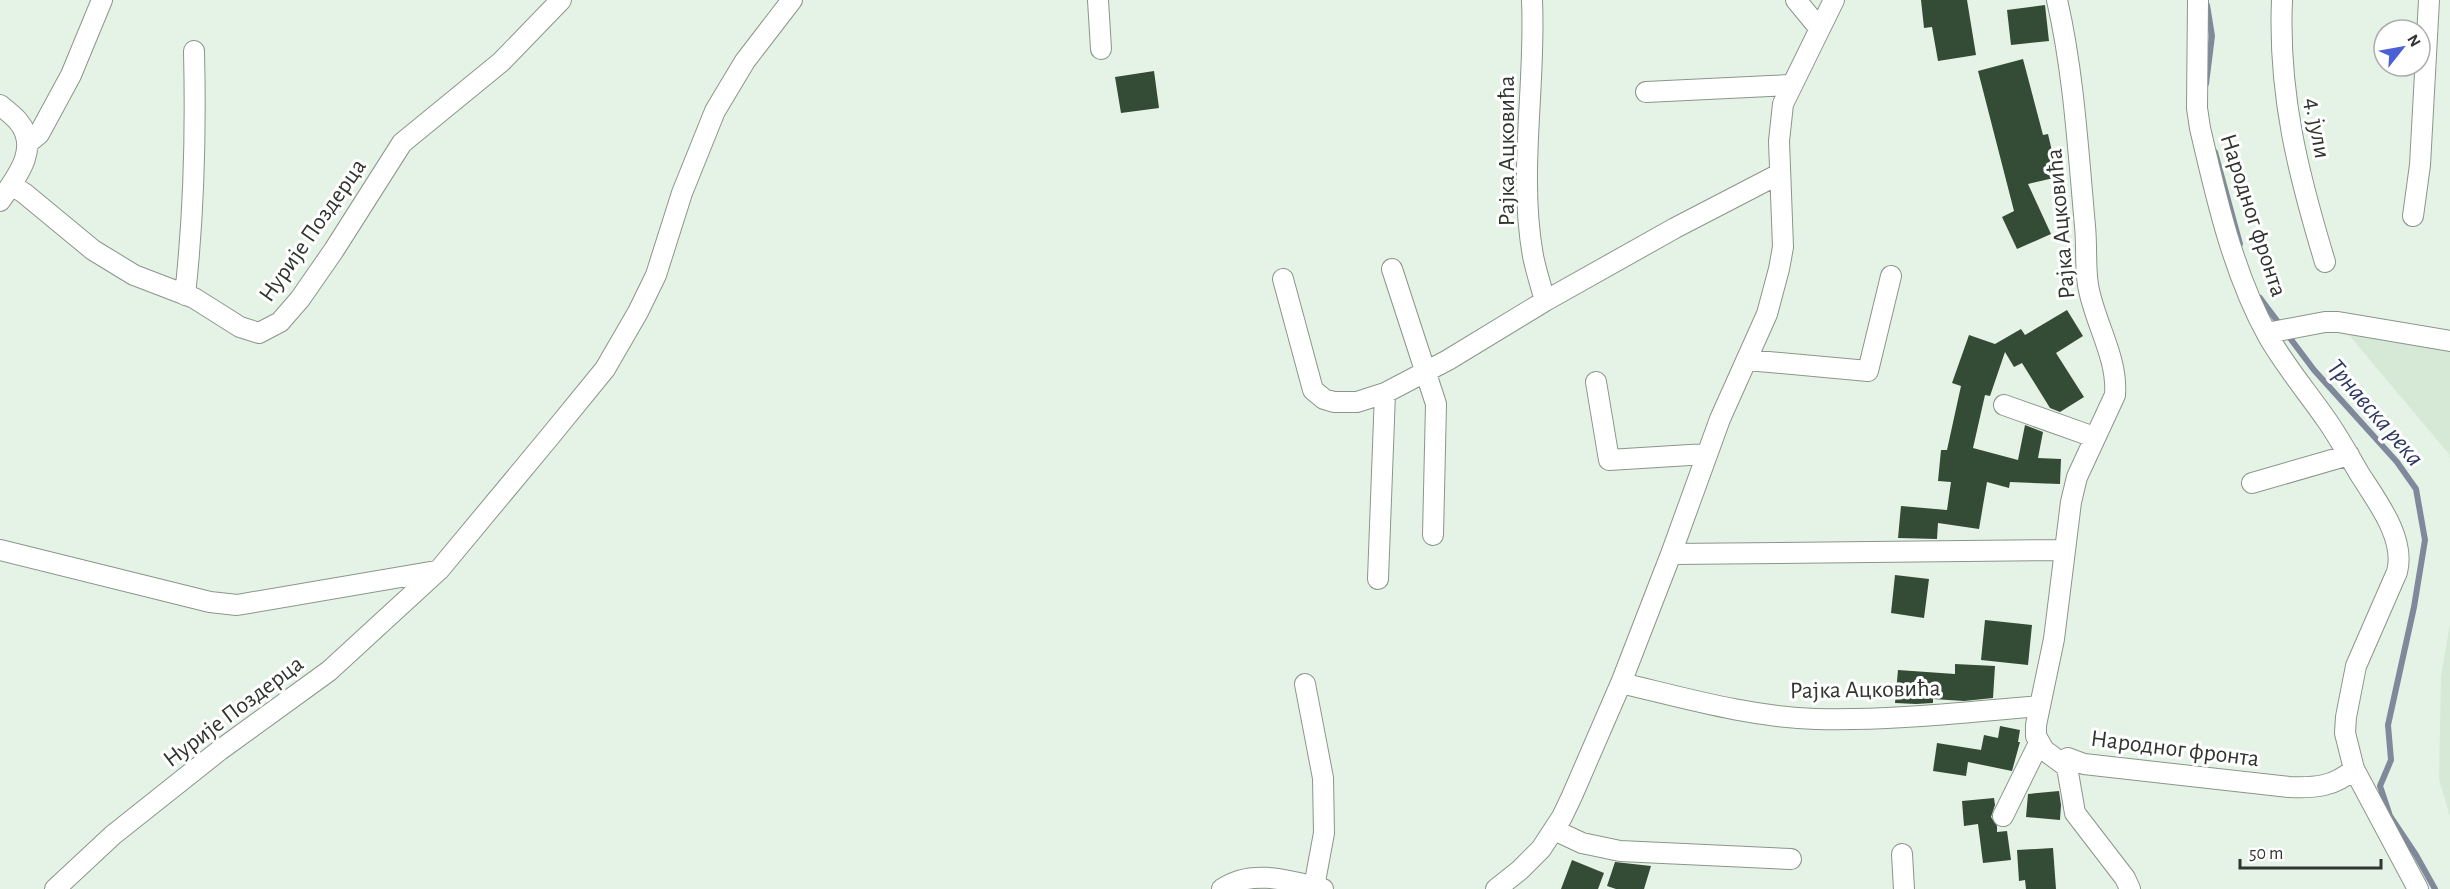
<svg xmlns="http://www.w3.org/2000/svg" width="2450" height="889" viewBox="0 0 2450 889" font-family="'Alegreya Sans',sans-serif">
<rect width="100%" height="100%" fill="#e5f3e6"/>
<!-- built -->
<path fill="#d6e8d6" d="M2338,322L2450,341V459L2449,454Z
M2450,624V817L2439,779L2441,676Z"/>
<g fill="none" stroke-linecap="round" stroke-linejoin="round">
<!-- stream -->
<path stroke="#80889c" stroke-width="6" d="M2206,84L2212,36L2207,5
M2215,152L2240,244
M2260,298L2314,370L2397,462L2416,489L2425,540L2414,607L2388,725L2391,760L2380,786L2390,816L2416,855L2435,889"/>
</g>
<!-- building -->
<path fill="#344b36" d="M1921,0H1967L1976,55L1938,61L1932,27L1924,28Z
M2045,5L2049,41L2011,45L2007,10Z
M2023,59L2043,135L2048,134L2058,177L2028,184L2051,234L2017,249L2002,217L2014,211L1978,71Z
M1154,71L1159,108L1121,113L1115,77Z
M2067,310L2083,336L2056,353L2084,397L2060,412L2050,408L2022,363L2014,367L2005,352L1990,396L1985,395L1973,448L2018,460L2025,425L2043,432L2038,458L2061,459L2060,484L2010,482L2009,488L1987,482L1979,529L1938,523L1937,539L1898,538L1901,506L1947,510L1951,482L1938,481L1941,450H1947L1961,386L1952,383L1969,335L1995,344L2021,329L2025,335Z
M1895,575L1929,579L1924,618L1891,613Z
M1985,620L2032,625L2028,665L1981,660Z
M1955,664L1995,666L1993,698L1964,701L1933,699V703L1916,704L1895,703L1898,670L1955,674Z
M2000,726L2020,730L2018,742H2020L2012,771L1968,762L1966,776L1933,771L1937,743L1981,750L1984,735L1998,738Z
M2059,791L2061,805L2060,820L2026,817L2028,794Z
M1994,798L1995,805L1991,817L1997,826V832L2007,831L2011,860L1983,863L1978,824L1964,826L1962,801Z
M2053,848L2056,889H2026L2025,880L2019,881L2017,850Z
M1572,860L1604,873L1598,889H1561Z
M1615,862L1651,866L1644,889H1616L1607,886Z"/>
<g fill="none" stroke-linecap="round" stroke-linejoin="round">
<defs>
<path id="minor" d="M1098,0L1101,49
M1532,0C1536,85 1518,172 1533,256C1536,271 1541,286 1545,301
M1796,0L1819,28
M2057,0C2074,74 2078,150 2085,226C2087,246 2085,266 2088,285C2094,322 2118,357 2115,395L2077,477L2071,502L2054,639L2036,725V736L2044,750L2067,767L2075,813L2125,878L2130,889
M2198,0L2197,108L2200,128C2216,197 2233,273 2268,336C2285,366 2308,393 2328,422C2339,438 2349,456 2359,473C2376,500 2406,538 2397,572L2356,666L2346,717L2345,733L2354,769L2418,889
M2282,0C2278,94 2298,173 2325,262
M1646,92L1791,85
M0,105C6,110 13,115 18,121C41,148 16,178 0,201
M28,143L39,134L71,75L102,0
M11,185L24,193L93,250L134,275L194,298L240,327L259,333L280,322L300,299L334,250L402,143L501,62L561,0
M2413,216L2420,165L2429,0
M1392,269L1436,404L1433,535
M1283,279L1313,390L1324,399L1334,402H1357L1385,393L1448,360L1545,301L1675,228L1779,174
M185,295C194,214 196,133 194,51
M2267,333L2325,322H2338L2450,341
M1747,360L1868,371L1891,276
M1596,382L1609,460L1706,454
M2004,405L2094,437
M2252,483L2349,455
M0,550L210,602L237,605L436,571
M1671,554L2065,550
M1378,579L1385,393
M1621,683C1685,698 1750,717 1816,719C1890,721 1966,712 2040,706
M1305,684L1323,778L1324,833L1314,887
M2062,761L2068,758L2084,764L2289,787C2315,788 2334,787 2354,769
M2003,816L2039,743
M1554,830L1582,843L1620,851L1791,859
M1902,854L1904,889
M55,889L113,835L220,750L329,671L439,570L547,440L605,369L638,312L656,275L682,193L715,111L745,61L792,0
M1222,889C1252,868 1291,881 1323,889
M1496,889L1520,870L1541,849L1562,817L1572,796L1621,683L1671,554L1720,419L1767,314L1779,269L1783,247L1779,141L1783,104L1834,0"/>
</defs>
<!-- minor casing -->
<use href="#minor" stroke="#8a968a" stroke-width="22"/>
<!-- minor -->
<use href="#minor" stroke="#fff" stroke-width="20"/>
</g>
<g text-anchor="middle" stroke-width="6" stroke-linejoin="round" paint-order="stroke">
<!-- street labels -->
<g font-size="24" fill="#303530" stroke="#fff">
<text transform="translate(2318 128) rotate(80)" y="8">4. јули</text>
<text transform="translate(1506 151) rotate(-90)" y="8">Рајка Ацковића</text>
<text transform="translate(2254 215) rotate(72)" y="8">Народног фронта</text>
<text transform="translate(2060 224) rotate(-95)" y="8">Рајка Ацковића</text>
<text transform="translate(312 230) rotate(-55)" y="8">Нурије Поздерца</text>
<text transform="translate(1865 689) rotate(-1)" y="8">Рајка Ацковића</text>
<text transform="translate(233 711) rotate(-37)" y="8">Нурије Поздерца</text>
<text transform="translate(2175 748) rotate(7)" y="8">Народног фронта</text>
</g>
<!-- water labels -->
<g font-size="26" font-style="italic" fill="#2d3862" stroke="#fff">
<text transform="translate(2376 412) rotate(49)" y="9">Трнавска река</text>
</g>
</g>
<!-- north arrow -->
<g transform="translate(2402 48) rotate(59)"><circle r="28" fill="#ffffff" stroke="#acaeac" stroke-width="1.5"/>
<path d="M0-4.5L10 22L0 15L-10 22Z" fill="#4c60d5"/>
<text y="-9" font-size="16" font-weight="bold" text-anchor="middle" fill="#303530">N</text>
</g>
<!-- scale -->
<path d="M2240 859v9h141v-9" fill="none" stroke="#303530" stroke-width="3"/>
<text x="2249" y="859" font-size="18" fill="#303530" stroke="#ffffff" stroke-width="4.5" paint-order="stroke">50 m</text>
</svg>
